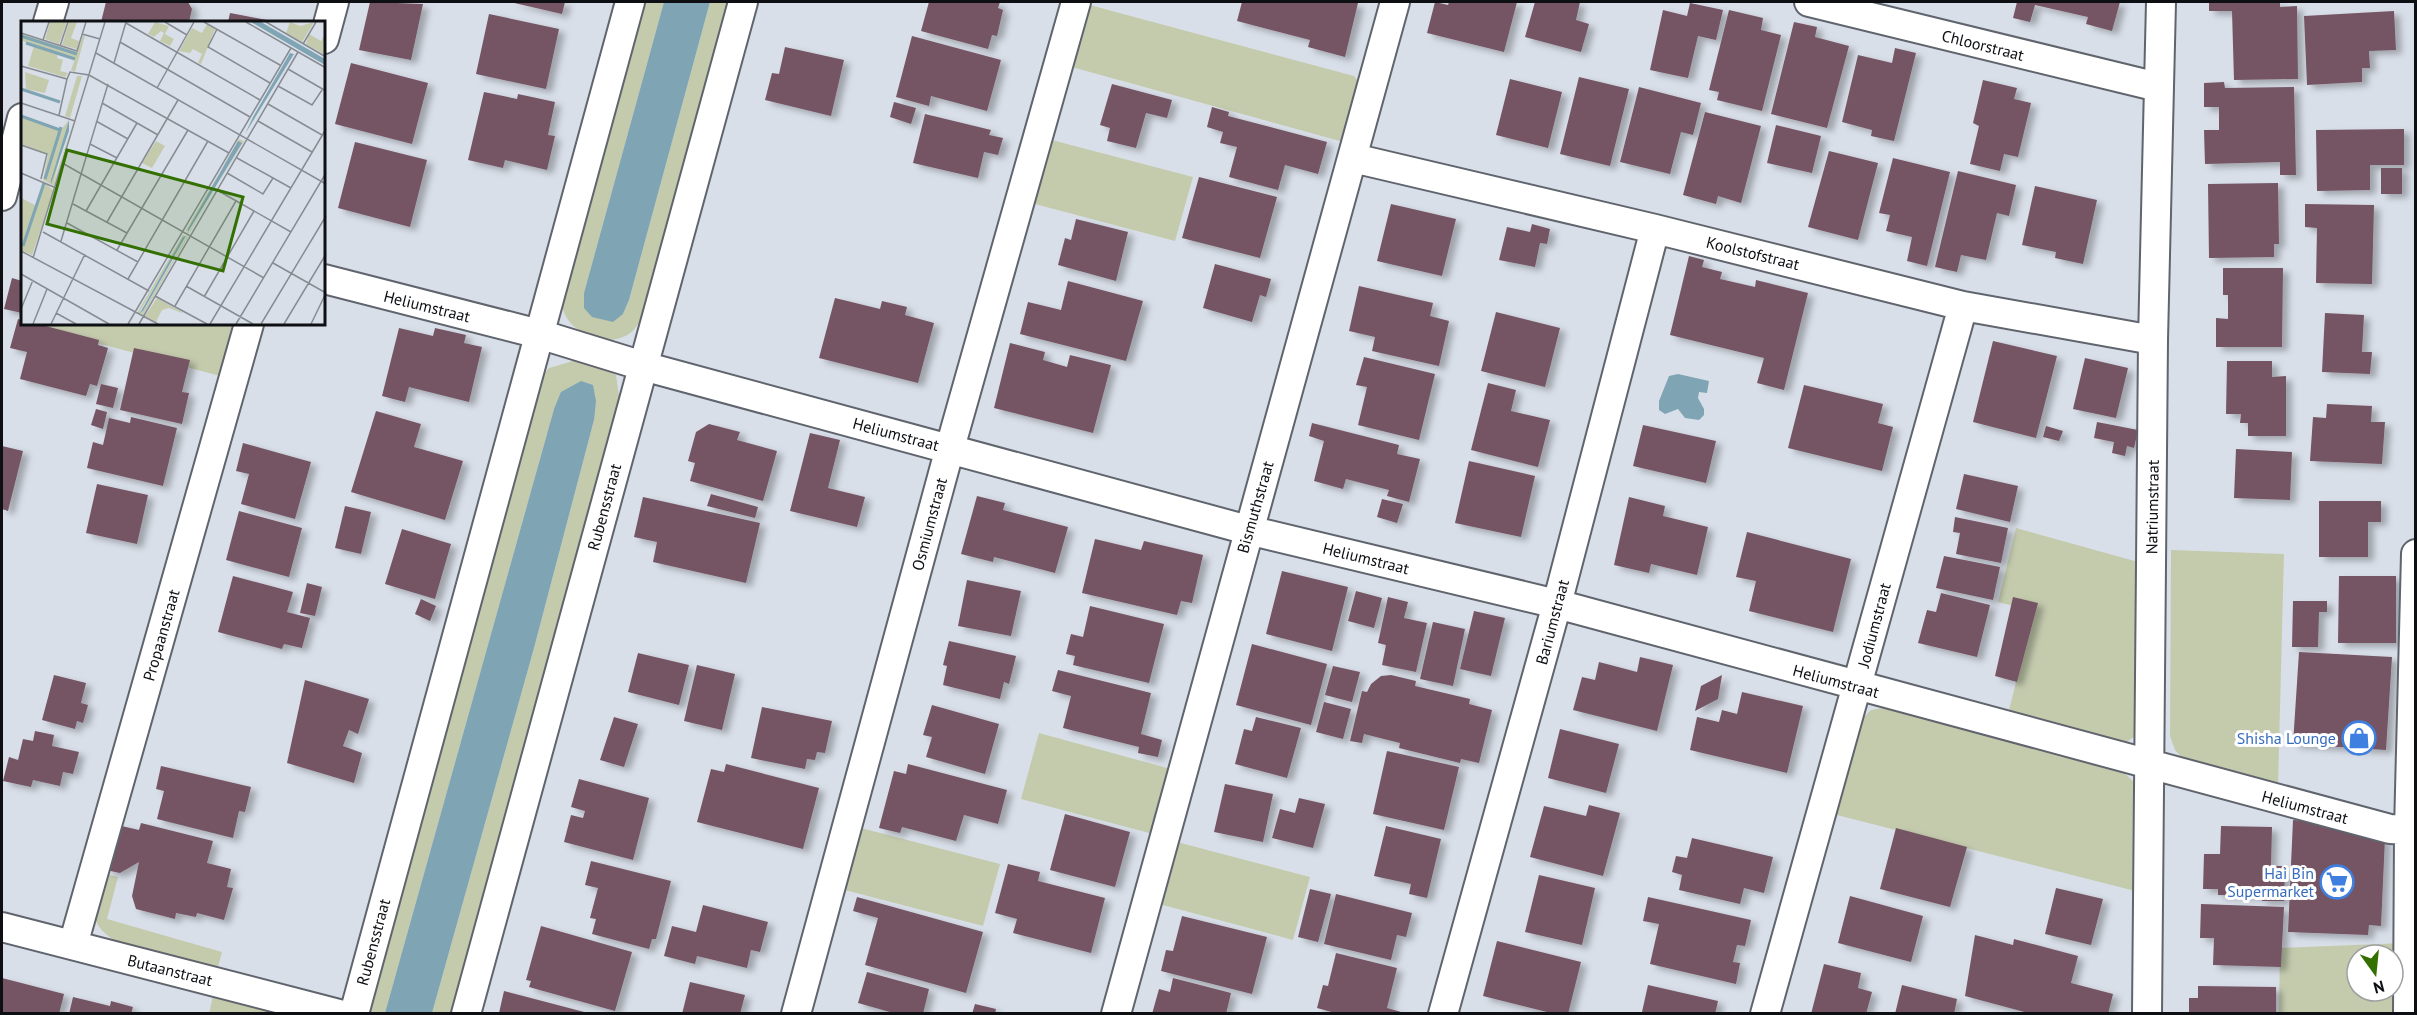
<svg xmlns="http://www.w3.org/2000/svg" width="2417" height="1015" viewBox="0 0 2417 1015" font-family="'PT Sans',sans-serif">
<defs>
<filter id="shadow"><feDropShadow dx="6" dy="4" stdDeviation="3" flood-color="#0004"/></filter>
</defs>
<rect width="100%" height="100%" fill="#d9dfe9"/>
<!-- green -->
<path fill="#c4cbad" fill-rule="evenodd" d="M644,2H664L584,293L623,314L629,300L710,2H731L640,321C636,328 631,334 623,337C600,347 563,329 562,303Z
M1086,4L1354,76L1360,84L1347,143L1068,66Z
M1048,139L1193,177L1175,241L1031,203Z
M35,324H234L220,376L34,326Z
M576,360L601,367L616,375L620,403L452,1013H432L534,648L594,420L554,409L385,1013L366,1014L539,380L549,368Z
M2016,528L2149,565L2135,736L2124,744L2008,714L2034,611L1998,602Z
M2171,550L2284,554L2278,787L2185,761L2175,750L2170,736Z
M1888,707L2122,771L2135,783L2139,892L1833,814L1858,723L1871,710Z
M1039,733L1171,769L1153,834L1021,799Z
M861,828L1000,864L983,926L845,890Z
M1177,842L1310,877L1293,940L1159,904Z
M102,873L118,877L107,919L222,952L217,971L124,946C84,924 93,911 102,873Z
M2404,943L2403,1013L2279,1014L2280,948ZM2357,955H2393V991H2357Z
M214,991L299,1014H209Z"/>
<!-- water -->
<path fill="#7fa4b3" d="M664,2H710L629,300L623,314L613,322L592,317L584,308V293Z
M1678,374L1709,381L1707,393L1699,392L1698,398L1704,409V415L1699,420L1685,418L1678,409L1665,414L1659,410V401L1669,376Z
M581,381L593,385L596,401L594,420L534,648L432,1013H385L554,409L561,392Z"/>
<!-- building -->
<path fill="#745564" filter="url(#shadow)" d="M106,2H188L192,9L189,22H101Z
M370,2L423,4L411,60L359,50Z
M510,2H565L562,14Z
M929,2H1000L998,8L1003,10L997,36L992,35L988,49L921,31Z
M1242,2L1358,3L1345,57L1308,47L1310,40L1237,21Z
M1435,2L1448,5L1449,2H1517L1504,52L1427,33Z
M1535,2H1580L1576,20L1589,24L1581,52L1525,37Z
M2017,2H2120L2112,31L2086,24L2088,17L2035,5L2030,22L2013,18Z
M2209,2H2280V7L2297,6L2298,79L2234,80L2232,11H2209Z
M1690,3L1723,10L1716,40L1698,36L1688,78L1650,70L1663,10L1687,16Z
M1729,10L1763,18L1761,30L1781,35L1762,111L1717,100L1719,92L1709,90Z
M2394,11L2396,50L2369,51L2370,68H2362V82L2307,85L2304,16Z
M230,13L272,21V22H228Z
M489,14L559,29L546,89L476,74Z
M1794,22L1817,27L1815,37L1849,46L1827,128L1771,114Z
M912,36L1001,60L987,111L931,96L929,106L896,97Z
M785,47L844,60L831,116L765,100L772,73L779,74Z
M1895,48L1916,53L1894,141L1871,136L1872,130L1842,122L1858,55L1892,63Z
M351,63L428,83L412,144L335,124Z
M1579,77L1629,89L1610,166L1560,154Z
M1510,79L1562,92L1548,148L1496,135Z
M1983,80L2017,88L2014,99L2031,103L2018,157L2004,154L2000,171L1970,164L1979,126L1973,123Z
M2224,82L2225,88L2294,87L2296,175H2280V162L2205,164L2204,130H2219V107H2204V83Z
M1112,84L1172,100L1167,118L1146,113L1136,148L1107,141L1110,128L1100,125Z
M1639,87L1701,103L1693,135L1681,132L1670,174L1620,162Z
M484,92L517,99L518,94L555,102L548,135L555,136L547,170L505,160L503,168L468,160Z
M894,102L916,108L911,124L890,117Z
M1212,107L1229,112L1228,116L1327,142L1318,174L1285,165L1278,190L1229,177L1237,147L1220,143L1223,132L1207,127Z
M1705,112L1761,126L1741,203L1718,196L1716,204L1683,195Z
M925,114L991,130L989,135L1003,138L998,155L984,152L978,178L913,163Z
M1776,125L1821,136L1812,173L1767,163Z
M2404,129V165H2370V190L2317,191L2316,130Z
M355,142L427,160L410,227L338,208Z
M1829,151L1878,163L1858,240L1808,227Z
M1893,158L1950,172L1927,266L1907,261L1912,237L1886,231L1890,215L1879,213Z
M2381,168H2402V194H2381Z
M1958,171L2016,185L2009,216L1997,213L1986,260L1961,255L1957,272L1935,267Z
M1199,177L1277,197L1260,258L1182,238Z
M2278,183L2279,244H2274V257L2209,258L2208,184Z
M2035,186L2097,200L2083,264L2055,258L2056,252L2022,245Z
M1391,204L1456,219L1442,276L1377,261Z
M2305,204L2374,205L2372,284L2316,283L2317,228L2305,227Z
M1076,219L1128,232L1116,281L1058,265L1065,238L1071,240Z
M1532,224L1550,229L1547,244L1540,243L1535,267L1499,260L1507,227L1530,232Z
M1689,256L1704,260L1702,267L1722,272L1720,279L1755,287L1756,280L1808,293L1784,390L1757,383L1764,358L1670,335Z
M1215,264L1271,279L1266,297L1260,295L1252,322L1203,308Z
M2223,268H2283L2282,347H2216V318L2228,319V295H2223Z
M12,278L22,281V313L4,309Z
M1068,281L1143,301L1126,361L1020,334L1028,302L1061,310Z
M1359,286L1433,303L1430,316L1449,321L1439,366L1372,351L1375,337L1349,331Z
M835,298L880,309L882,301L907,307L905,315L934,323L918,383L819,358Z
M1496,312L1560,328L1545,387L1481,371Z
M2325,313L2364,315L2362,352H2372L2370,374L2322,372Z
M18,319L22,320V324H38L99,340L98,345L108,348L97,386L90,384L86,396L20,379L27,352L10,348Z
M399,328L433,336L435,328L466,335L464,343L482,347L469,402L409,387L405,402L382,396Z
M1993,341L2057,356L2036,438L1973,422Z
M1010,343L1045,352L1043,360L1067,367L1070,355L1111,365L1093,433L994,408Z
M134,348L190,360L182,392L189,393L182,424L120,410Z
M1364,357L1435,374L1419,440L1358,425L1367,387L1356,385Z
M2085,358L2128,368L2116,418L2073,409Z
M2227,361H2272V377L2286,376V436H2248V423H2240L2241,414H2226Z
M1488,383L1516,390L1511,411L1550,420L1538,467L1471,450Z
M101,384L118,388L113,408L96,404Z
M1804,385L1883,404L1878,423L1893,427L1882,471L1788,448Z
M2327,404L2372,406L2371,422H2385L2382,464L2310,461L2313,417L2326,418Z
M96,409L107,412L103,429L91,425Z
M376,411L421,424L414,447L463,461L445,520L351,492Z
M131,417L177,428L163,486L87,468L93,442L103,445L109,418L130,423Z
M2097,422L2138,430L2134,448L2127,446L2125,456L2112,453L2114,442L2094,438Z
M1312,423L1399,445L1397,454L1420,459L1409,502L1387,496L1389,490L1346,479L1343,489L1314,481L1324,441L1309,436Z
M709,424L740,432L737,440L777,451L763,501L690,481L695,463L688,461L696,432Z
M1643,425L1716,441L1706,483L1633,466Z
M2046,426L2063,431L2059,441L2043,437Z
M810,433L840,440L828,488L865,497L857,527L790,511Z
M243,443L311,462L295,519L241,504L249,474L236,471Z
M2,446L23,451L8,511L2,509Z
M2236,449L2292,452L2290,500L2234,498Z
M1469,461L1535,476L1521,537L1455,523Z
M1964,474L2018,486L2010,522L1956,509Z
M97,484L148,495L137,544L86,533Z
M711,494L758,507L755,518L707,506Z
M977,496L1005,503L1003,510L1068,527L1055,573L994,557L993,562L961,554Z
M643,497L760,523L746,583L653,562L657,542L634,537Z
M1629,497L1665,506L1663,516L1708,527L1697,575L1651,564L1649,573L1614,565Z
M1382,499L1403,504L1397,523L1377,517Z
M2319,501H2381V522H2368V557H2319Z
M345,506L371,512L361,554L335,548Z
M239,511L302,528L289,577L226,560Z
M1955,517L2008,528L2001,563L1956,554L1960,533L1953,532Z
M402,529L451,544L435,599L385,584Z
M1747,532L1851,559L1833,632L1749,611L1756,581L1736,577Z
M1095,539L1141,550L1144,541L1203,555L1192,603L1181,601L1177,615L1082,593Z
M1944,556L2000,567L1993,600L1936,588Z
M1282,571L1348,587L1332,651L1266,634Z
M233,576L293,592L287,612L310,618L302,648L284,644L282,649L218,632Z
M2339,576H2396V643H2338Z
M967,580L1021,591L1011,636L958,626Z
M307,583L322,587L315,616L300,613Z
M1356,591L1382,598L1374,628L1348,621Z
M1941,593L1990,605L1977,657L1918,643L1927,610L1936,612Z
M1388,597L1408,602L1404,618L1427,623L1416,672L1382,665L1386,645L1378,643Z
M2013,597L2038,603L2017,682L1995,676Z
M421,599L436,606L430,621L415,614Z
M2293,601H2327V612H2319L2318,647H2292Z
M1090,606L1164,624L1149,683L1073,665L1075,656L1066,654L1071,634L1083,637Z
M1474,611L1505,618L1491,676L1460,669Z
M1433,622L1465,629L1453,686L1420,679Z
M949,641L1016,656L1009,684L1004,682L1000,699L943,685L947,666L943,665Z
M1252,644L1327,664L1311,725L1236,705Z
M2299,652L2392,657L2386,750L2293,744Z
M638,653L689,665L679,705L628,692Z
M1640,657L1673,665L1657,731L1573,710L1582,677L1595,680L1599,662L1637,672Z
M697,665L735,674L722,730L684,721Z
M1333,666L1360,672L1352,702L1325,695Z
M1058,670L1151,693L1141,734L1162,740L1158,757L1138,753L1139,747L1063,728L1071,696L1052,691Z
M54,675L86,683L81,703L88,705L83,723L77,721L75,729L42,720Z
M1391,675L1416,681L1415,686L1470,699L1469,704L1492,710L1479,763L1461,759L1460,763L1399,748L1400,743L1364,734L1362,743L1350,741L1362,691L1367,692L1371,684L1381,676Z
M1722,675L1718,699L1695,711L1701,686Z
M305,680L369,699L358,734L349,730L343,746L362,753L354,783L287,763Z
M1742,692L1803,706L1787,773L1690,750L1697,717L1719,722L1722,710L1737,714Z
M1324,702L1351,709L1343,739L1316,732Z
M932,705L999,724L985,774L926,757L932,737L923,735Z
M762,707L832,721L825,753L817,752L815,760L807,759L805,769L751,758Z
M614,717L638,724L624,767L600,760Z
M1256,717L1301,728L1287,778L1235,764L1244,729L1252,731Z
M1560,729L1619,744L1606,793L1548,778Z
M35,731L54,735L52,746L79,752L73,774L63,772L60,786L33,780L31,787L3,781L9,757L18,760L23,739L33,741Z
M1387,751L1459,767L1444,830L1373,814Z
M726,764L819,788L803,849L697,822L711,769L724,772Z
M908,764L1007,790L998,824L964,815L956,841L902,827L900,833L879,828L894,771L906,774Z
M161,766L251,787L245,812L239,811L233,838L157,819L164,791L156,789Z
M579,779L649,798L633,860L564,842L571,815L583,818L585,811L571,807Z
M1225,784L1273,794L1263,842L1214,832Z
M1299,798L1325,804L1313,848L1272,838L1280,809L1295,813Z
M1589,805L1620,813L1603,876L1530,857L1544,806L1586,816Z
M1065,814L1130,832L1115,887L1050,870Z
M2293,820L2365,824L2364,837L2385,838L2381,926L2369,925L2368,935L2288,932Z
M141,823L213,841L207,863L231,869L227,887L233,888L224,920L197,913L196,917L176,913L175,919L136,909L132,896L139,862L120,873L106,870L117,825L139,830Z
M1386,826L1441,839L1427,898L1409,894L1411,884L1374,876Z
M2221,826L2272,827L2271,866H2285L2284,901H2262L2261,896L2218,895V889H2203L2204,854H2220Z
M1896,828L1967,847L1950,907L1880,889Z
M1692,838L1773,857L1764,893L1744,888L1740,904L1679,890L1682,875L1672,872L1676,856L1687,858Z
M591,861L671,881L656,939H652L649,949L592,934L596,919L590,918L598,888L585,885Z
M1008,864L1040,872L1038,881L1105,898L1091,953L1013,933L1017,919L995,913Z
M1539,875L1595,888L1582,945L1525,932Z
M2056,888L2103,899L2091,945L2045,934Z
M1310,889L1331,894L1318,942L1298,937Z
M1336,894L1412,913L1406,937L1397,935L1391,960L1324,944Z
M1850,896L1923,916L1911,962L1838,943Z
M857,897L983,932L966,993L865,965L878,918L853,911Z
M1648,897L1751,920L1745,946L1737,945L1733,962L1740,963L1736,984L1650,964L1659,924L1643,921Z
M2201,904L2284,907L2281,967L2213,965L2214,938H2200Z
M703,905L768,922L760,952L751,950L747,968L697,956L695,964L664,956L672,926L696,932Z
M1182,916L1267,937L1252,994L1161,971L1166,950L1173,951Z
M541,926L632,952L615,1011L529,987L531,981L526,980Z
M1975,935L2013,945L2014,939L2078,956L2071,983L2113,994L2108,1014H2032L1965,996Z
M1497,941L1581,962L1568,1014H1555L1483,996Z
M1336,953L1397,968L1387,1008L1408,1014H1339L1317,1008L1323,985L1328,986Z
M1824,964L1861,973L1858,988L1872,992L1866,1014H1811Z
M867,972L929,989L923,1014H897L858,1003Z
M2,978L64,994L59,1014H2Z
M1173,978L1231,993L1226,1014H1152L1159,989L1170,992Z
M690,982L745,995L740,1014H682Z
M1648,985L1718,1001L1715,1014L1642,1012Z
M1902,985L1957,999L1954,1014H1895Z
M2198,986L2276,987V1014H2189V998H2198Z
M504,991L588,1013V1014L499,1013Z
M73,997L110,1006L111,1001L133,1007L131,1014H69Z
M975,1004L996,1009L995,1014H972Z"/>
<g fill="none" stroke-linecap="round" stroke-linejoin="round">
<defs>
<path id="street" d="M1809,2L2158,87
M48,22L54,2
M324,39L334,2
M1353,158L1655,229L1963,306L2153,340
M2,196L22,118
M324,279L539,334L643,366L1248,530L1557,604L2390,829L2409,830
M2,927L339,1014
M73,945L249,324
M354,1014L630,2
M466,1014L743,2
M796,1014L950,448L1076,2
M1116,1014L1395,2
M1443,1014L1557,604L1655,229
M1765,1014L1963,306
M2147,1014L2153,340L2161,2
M2408,1014L2409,830L2416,554"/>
</defs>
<!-- street casing -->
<use href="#street" stroke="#5f646d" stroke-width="32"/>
<!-- street -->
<use href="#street" stroke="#fff" stroke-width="28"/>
</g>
<!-- icons -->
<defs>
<symbol id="shop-ring" viewBox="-11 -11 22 22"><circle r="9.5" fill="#fff" stroke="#3f7fe0" stroke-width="1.5"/><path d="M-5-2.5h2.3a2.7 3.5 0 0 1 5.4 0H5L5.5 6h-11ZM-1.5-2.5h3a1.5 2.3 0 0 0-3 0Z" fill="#3f7fe0"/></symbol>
<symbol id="supermarket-ring" viewBox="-11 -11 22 22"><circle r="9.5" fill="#fff" stroke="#3f7fe0" stroke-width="1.5"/><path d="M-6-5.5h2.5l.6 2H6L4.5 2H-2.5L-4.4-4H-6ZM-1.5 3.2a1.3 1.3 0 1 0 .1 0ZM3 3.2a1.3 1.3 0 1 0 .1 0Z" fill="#3f7fe0"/></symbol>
</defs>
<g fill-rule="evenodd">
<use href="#shop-ring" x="2340" y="719" width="38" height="38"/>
<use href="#supermarket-ring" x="2318" y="863" width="38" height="38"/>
</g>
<g text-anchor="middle" stroke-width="6" stroke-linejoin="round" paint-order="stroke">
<!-- street labels -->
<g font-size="16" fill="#0d0f13" stroke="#fff">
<text transform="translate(1983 45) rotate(14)" y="6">Chloorstraat</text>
<text transform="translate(1753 253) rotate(14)" y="6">Koolstofstraat</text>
<text transform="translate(427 306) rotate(14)" y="6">Heliumstraat</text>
<text transform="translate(896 434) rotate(15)" y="6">Heliumstraat</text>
<text transform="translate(604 507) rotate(-75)" y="6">Rubensstraat</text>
<text transform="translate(1255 507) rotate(-74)" y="6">Bismuthstraat</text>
<text transform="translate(2152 507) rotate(-89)" y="6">Natriumstraat</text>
<text transform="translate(929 524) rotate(-75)" y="6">Osmiumstraat</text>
<text transform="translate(1366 558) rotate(14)" y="6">Heliumstraat</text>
<text transform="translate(1552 622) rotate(-75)" y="6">Bariumstraat</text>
<text transform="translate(1874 625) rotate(-75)" y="6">Jodiumstraat</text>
<text transform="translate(161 635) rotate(-74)" y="6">Propaanstraat</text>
<text transform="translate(1836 681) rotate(15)" y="6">Heliumstraat</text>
<text transform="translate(2305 807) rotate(15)" y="6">Heliumstraat</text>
<text transform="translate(373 942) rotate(-75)" y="6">Rubensstraat</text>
<text transform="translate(170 970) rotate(14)" y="6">Butaanstraat</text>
</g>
<!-- shop labels -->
<g font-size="16" fill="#366cbe" stroke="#fff" text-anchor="end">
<text x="2336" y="744">Shisha Lounge</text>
<text x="2314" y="879">Hai Bin<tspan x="2314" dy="18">Supermarket</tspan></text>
</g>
</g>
<!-- overview -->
<g transform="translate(21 21)">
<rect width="304" height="304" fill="#d9dfe9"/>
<path d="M29,1H46L38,23L24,18ZM48,1H56L50,17L58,20L56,28L41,24ZM134,1L148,5L144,13L153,18L149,25L139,20L143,12L140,10L133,16L127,13ZM269,1L279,5L293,1L281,21L265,12ZM186,3L194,8L180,43L177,42L181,33L172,28L169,32L158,30L171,7L181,12ZM0,13L56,31L62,15H64L54,51L50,49L54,38L37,32L36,37L42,39L39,50L47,52L44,56L7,45L13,25L0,19ZM288,13L300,20L304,13V34L285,23ZM4,51L28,59L24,72L5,68ZM56,55H61L49,97L44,95ZM0,96L39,110L48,99L32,164L52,101L33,165L22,159L27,134L0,123ZM218,118L223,120L167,213L165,209ZM221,122L169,211H166L202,146ZM135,120L144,125L131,147L121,142ZM23,161L33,170L11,234L0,229V177L16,185ZM162,214L167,216L122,294L116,292ZM164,215L165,217L121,292L119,290ZM136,277L161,291V292L148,287L141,289L135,301L124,295Z" fill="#c4cbad" fill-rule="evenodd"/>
<path d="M230,1H240L304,38V44ZM269,32L273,33L224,113L232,96ZM48,99V110L30,163V159ZM217,120L221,122L167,211V208ZM165,215L122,290L119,292L162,216Z" fill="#7fa4b3"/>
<path fill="none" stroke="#7fa4b3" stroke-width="3" d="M0,15L56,33M5,22L54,38M0,68L39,81M0,95L39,109M24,158L40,106M2,225L23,162"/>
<path fill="none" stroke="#878c93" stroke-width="1.5" d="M144,1L166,14M183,1L259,44M225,1L305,47M245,1L305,36M105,2L239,79M196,8L187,26L249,62M0,12L56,30L65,1M61,13L79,18M22,19L28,1M99,21L229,96M282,23L295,1M39,25L47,1M75,32L305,163M93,42L105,1M0,45L46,58L49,51L68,54L208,132M267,48L305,70M257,65L291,84L301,69M136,67L173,1M0,82L54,100M81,82L137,114M247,83L301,114M38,94L46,58M75,100L107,118M237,100L291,131M69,123L96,137M0,124L26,133L20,158M216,137L270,167M43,143L243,257M0,152L35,167M206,152L242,173L252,157M196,169L270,211M52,183L106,212M65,190L116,102M86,201L157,79M46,202L117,241M22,211L128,270M40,220L87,63M96,229L167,109M0,230L137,303M12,237L84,1M252,242L305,272M0,253L88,303M107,258L187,120M165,265L232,303M134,275L186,303M183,276L233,190M154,285L215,180M0,288L12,259M35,292L55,303M12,303L26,268M30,303L64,233M107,303L270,27M118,303L277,31M189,303L305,108M215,303L305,152M240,303L305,195M263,303L305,233M290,303L305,272"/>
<path fill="#347001" fill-opacity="0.15" stroke="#347001" stroke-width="3" d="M46,129L222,176L202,250L26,203Z"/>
<rect width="304" height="304" fill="none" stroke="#0d0f13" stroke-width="3"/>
</g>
<!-- border -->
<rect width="2417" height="1015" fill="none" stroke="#0d0f13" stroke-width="6"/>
<!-- north arrow -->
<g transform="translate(2375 973) rotate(165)"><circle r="28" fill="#ffffff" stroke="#9e9fa1" stroke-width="1.5"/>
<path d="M0-4.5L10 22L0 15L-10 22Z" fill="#347001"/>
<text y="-9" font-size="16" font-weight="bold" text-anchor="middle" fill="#0d0f13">N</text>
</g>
</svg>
